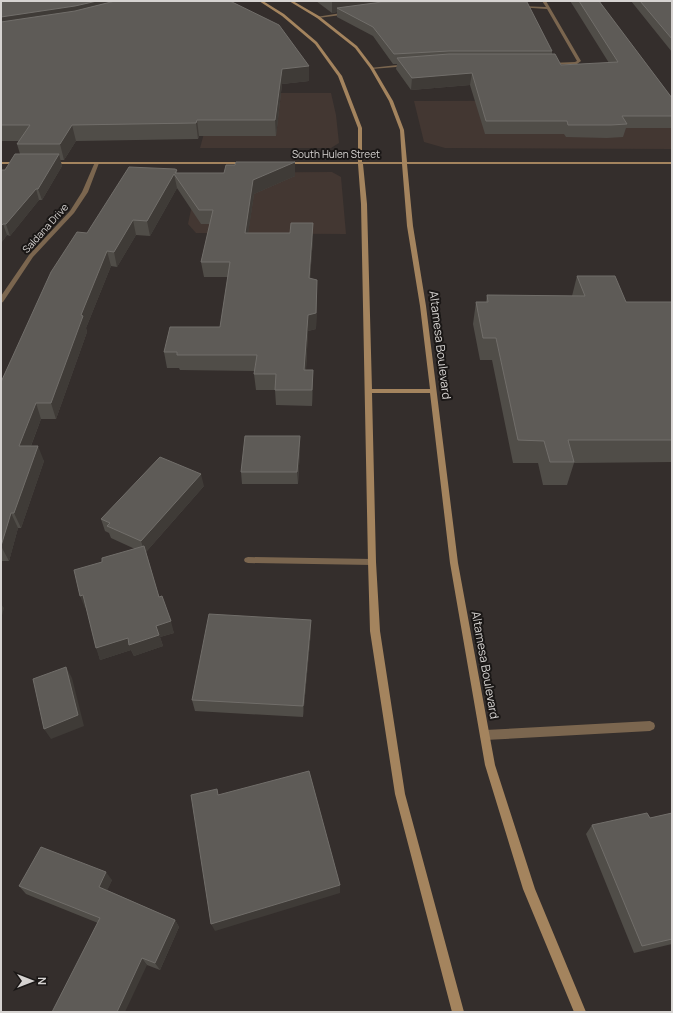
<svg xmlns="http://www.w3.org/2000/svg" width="673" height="1013" viewBox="0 0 673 1013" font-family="Manrope,sans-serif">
<rect width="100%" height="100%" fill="#342e2c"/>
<!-- built -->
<path fill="#433732" d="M215,93H331L336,115L339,143L331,148H200Z
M672,100V149L445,148L424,142L414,101Z
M332,172L341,177L346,234L196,233L188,224L198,176L205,173Z"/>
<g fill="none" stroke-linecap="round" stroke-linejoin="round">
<!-- minor -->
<path fill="#7b664f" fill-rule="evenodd" d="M542,1H546L581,61L577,64L549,65L550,63L575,62L577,61L547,9L517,7L519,6L546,7Z
M348,12L349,14L318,18L316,17Z
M407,64L408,66L372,69L370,68Z
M95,162L99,163L88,192L74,213L33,257L3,302L1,303V296L29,255L70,211L82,192Z
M248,557L372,559L375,560L376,562L375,564L372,565L248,563L245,562L244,560L245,558Z
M650,721L654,723L655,726L654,729L650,731L485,740L481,738L480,735L481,732L485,730Z"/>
<!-- secondary -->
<path fill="#a4845e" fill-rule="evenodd" d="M259,1H263L284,14L317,42L342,76L362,128V162H402L400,130L389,101L370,68L355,48L317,18L289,1H293L319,16L357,46L373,67L393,101L404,130L407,162H672V164H407L413,226L426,306L458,563L495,765L535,889L586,1012H574L523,889L485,765L450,563L430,393H372L376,562L380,631L405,794L464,1012H452L395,794L370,631L368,562L361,204L358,164H285L283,163L285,162H358V128L338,76L315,44L282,16ZM363,164H402L407,226L420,306L430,389H372L367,204Z
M1,162H19L21,163L19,164H1Z
M49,162H245L247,163L245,164H51L49,163Z"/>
</g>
<!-- wall -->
<path fill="#504d48" d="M1,1H231L309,81L282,84L276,136H199L198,139L76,141L64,160H60L62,166L42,200H39L10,236L7,235L1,243L5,170L20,154L17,144L19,141H1Z
M316,1H524L552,51V54L561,65L609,63L574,7V6V7L570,1H599L672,98V128H626L623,137L607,138L566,137L564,134H485L470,85L411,90L396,69L397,64H393L373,36L337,17V12L332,13Z
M631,1H672V52Z
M295,162V176L254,194L248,233H290L313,223V238L310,279L317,295L316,329L308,331L306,370L313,385L312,406L276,405L275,390H256L254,374L255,371L180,370L179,368H167L164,352L220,327L228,277H204L201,262L210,224H201L177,188L150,236L136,235L117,267L111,266L86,328L87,332L56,419H41L31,446L44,461L21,528H18L9,561H1V382L87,233L177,170V173H224Z
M577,276L626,302H672V462L574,463L567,485H543L538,463H513L492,360H480L473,324L476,302H486L487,295L572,296Z
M300,436V448L298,484H242L241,472Z
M204,486L146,552L159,597L174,633L160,637L163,646L134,656L131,650L100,660L86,608H85L135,549L111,538L109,533L105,531L101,519Z
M311,631L303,717L195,711L192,700Z
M672,813V944L634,953L586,834L592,825L650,818Z
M112,880L107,890L175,920L179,927L160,970L147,965L98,923L26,894L19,886Z"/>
<!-- shaded-wall -->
<path fill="#3f3b37" d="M97,1H156L1,32V17Z
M332,1H382V6L337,8V12L332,13Z
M309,66V81L282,84L276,136L275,120L282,69Z
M472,73L470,85L411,90L412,78Z
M197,120L199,136L198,139L196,123Z
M72,125L76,141L64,160L60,144Z
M59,154L62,166L42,200L38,189Z
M295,162V176L254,194L246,248L245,233L253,180Z
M174,174L177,188L150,236L147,221Z
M36,189L39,200L10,236L6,224Z
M133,220L136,235L117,267L114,252Z
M313,223V238L309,293V278Z
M3,224L7,235L1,243V226Z
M107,251L111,266L86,328L87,332L56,419L51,403L81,315Z
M317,280V295L316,329L308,331L305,385L304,370L308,315Z
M313,370V385L312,406V390Z
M36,403L41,419L25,461L19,446Z
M300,436V448L298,484L297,472Z
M38,446L44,461L21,528L14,513Z
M201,474L204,486L145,553L141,541Z
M11,513L18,528L9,561L1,546Z
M83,595L88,607L85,608L80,596Z
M1,604L4,608L1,619Z
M311,620V631L303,717V706Z
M171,621L174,633L160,637L163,646L134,656L131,650L100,660L96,648L156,626Z
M66,667L72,678L84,726L51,739L44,729Z
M106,872L112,880L105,895L99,887Z
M340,885V893L215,931L211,924Z
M175,920L179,927L160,970L155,963Z
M142,958L147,965L125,1012H117Z"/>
<!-- building -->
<path fill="#5e5b57" stroke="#716e6a" d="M1,1H97L75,6L1,17Z
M115,1H230L279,25L309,66L282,69L275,120H197L196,123L72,125L60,144H17L30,125H1V22L75,11Z
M579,1H599L672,98V116H622L627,124L611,125H568L567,121H486L472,73L412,78L397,58L449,54H555L561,65L618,62Z
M640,1H672V39Z
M382,2H527L552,51H449L394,54L373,27L337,8Z
M15,154H59L38,189H36L6,224H3L1,226V170H5Z
M236,162H295L253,180L245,233H290L291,223H313L309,278L317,280L316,313L308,315L304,370H313L312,390H275L276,374H254L257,355H177V352H164L170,327H220L230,262H201L213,210H199L174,174L147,221L133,220L114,252L107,251L81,315L83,316L51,403H36L19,446H38L14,513H11L1,546V382L51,272L77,232L87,233L129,167L175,169L177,170L175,173H224L226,165H235Z
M577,276H615L626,302H672V440H568L574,462H550L544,441L518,440L496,338H483L476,302H488L487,295L585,296Z
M245,436H300L297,472H241Z
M160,457L201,474L141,541L107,526L110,523L101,519Z
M144,546L159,597L162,596L171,621L156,626L159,635L129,645L128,638L96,648L83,595L80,596L74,570L102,562V558Z
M209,614L311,620L303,706L192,700Z
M66,667L78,715L44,729L33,679Z
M309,771L340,885L211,924L191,795L217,789L218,795Z
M647,813L650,818L672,813V939L642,946L592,825Z
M41,847L106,872L99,887L175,920L155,963L142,958L117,1012H52L100,918L19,886Z"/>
<g text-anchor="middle" stroke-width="4" stroke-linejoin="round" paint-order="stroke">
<!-- far-street labels -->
<g font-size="10" fill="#d6d3d1" stroke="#1a1716">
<text x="336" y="158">South Hulen Street</text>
<text transform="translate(45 228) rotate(-48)" y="4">Saldana Drive</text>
</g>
<!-- street labels -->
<g font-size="12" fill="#d6d3d1" stroke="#1a1716">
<text transform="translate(440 345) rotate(83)" y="4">Altamesa Boulevard</text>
<text transform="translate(485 665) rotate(80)" y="4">Altamesa Boulevard</text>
</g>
</g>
<!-- border -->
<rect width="673" height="1013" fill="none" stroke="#d6d3d1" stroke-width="4"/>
<!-- north arrow -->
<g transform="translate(32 981) rotate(90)" stroke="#1a1716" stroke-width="3" paint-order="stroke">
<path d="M0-3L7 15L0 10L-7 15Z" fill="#d6d3d1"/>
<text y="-6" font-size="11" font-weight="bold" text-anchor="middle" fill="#d6d3d1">N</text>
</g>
</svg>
